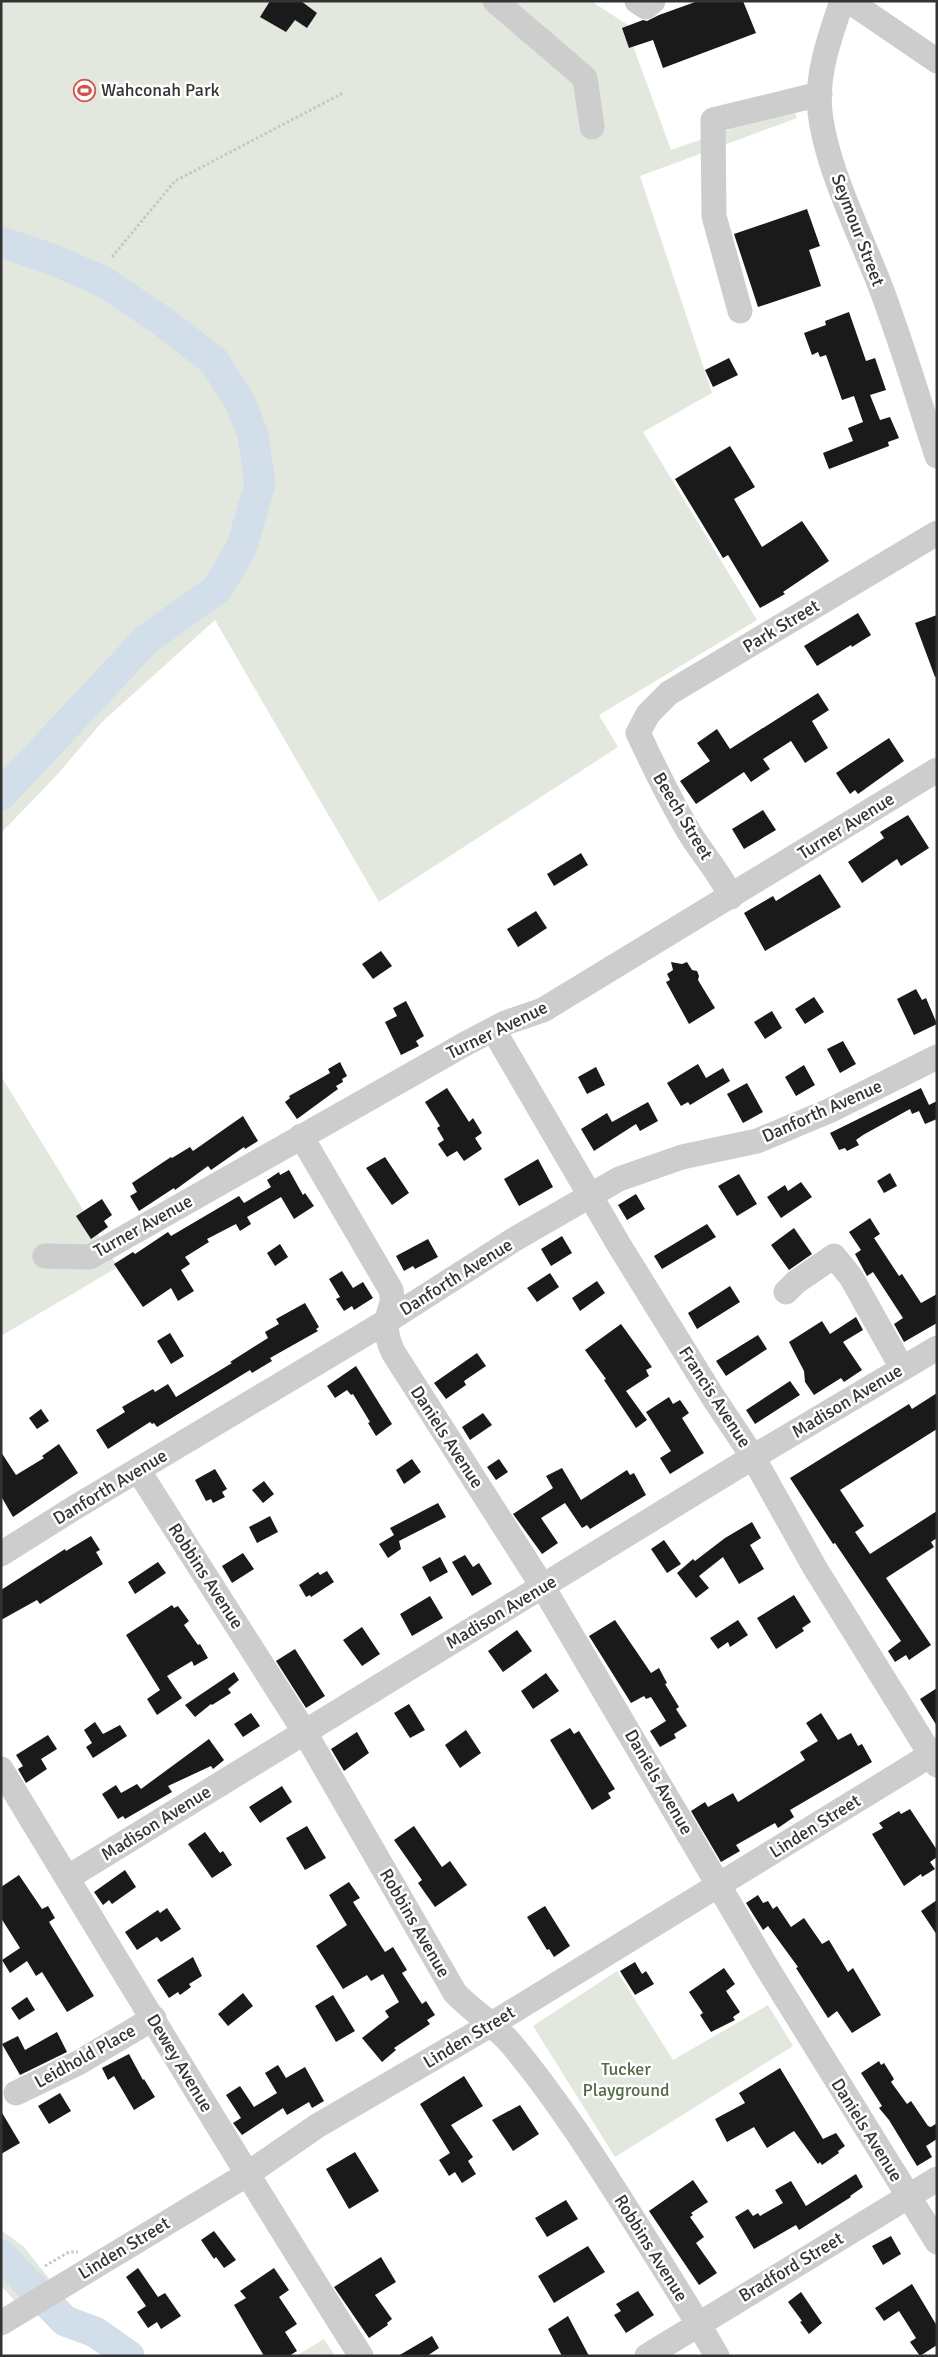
<svg xmlns="http://www.w3.org/2000/svg" width="938" height="2357" viewBox="0 0 938 2357" font-family="Signika,sans-serif">
<rect width="100%" height="100%" fill="#fff"/>
<!-- green -->
<path fill="#e2e8dd" d="M1,1H591L631,27L627,29L671,150L793,107L797,118L640,176L712,393L643,432L757,620L599,715L618,747L379,902L215,620L102,722L56,776L1,833Z
M1,1076L118,1267L1,1336Z
M617,1971L673,2060L768,2005L793,2046L615,2157L533,2026Z
M1,2230L23,2246L51,2281L17,2303L1,2286Z
M324,2339L335,2356H296Z"/>
<g fill="none" stroke-linecap="round" stroke-linejoin="round">
<!-- river -->
<path stroke="#d2deea" stroke-width="31" d="M1,242L54,260L104,282L162,321L214,361L240,402L253,435L260,484L241,549L217,589L147,639L1,795
M1,2255L65,2321L95,2332L129,2356"/>
</g>
<!-- building -->
<path fill="#1a1a1a" d="M270,1H301L317,13L307,28L295,20L286,32L260,17Z
M698,1H743L756,33L663,68L653,40L629,48L622,28L643,20L647,21L659,15Z
M807,209L820,246L809,250L821,286L758,307L734,234Z
M849,312L866,361L875,358L886,390L870,395L880,420L890,417L899,438L888,442L889,446L829,469L823,453L853,441L848,428L863,422L854,396L842,400L826,355L820,357L818,352L812,355L804,333L826,325L825,321Z
M729,358L738,375L713,387L705,370Z
M730,446L755,487L734,499L762,547L802,521L829,561L783,592L785,594L760,608L728,555L723,558L675,479Z
M858,613L871,635L852,647L851,645L817,666L804,646Z
M937,615V676L935,677L915,623Z
M818,693L829,710L812,721L828,748L805,763L791,741L763,759L770,769L751,782L744,772L696,804L680,781L710,761L697,743L717,729L730,749Z
M889,738L904,761L858,794L855,790L850,794L836,773Z
M763,810L776,830L744,849L732,829Z
M908,815L929,848L901,866L897,859L862,883L848,862L884,838L880,832Z
M581,853L588,865L554,886L547,874Z
M820,874L841,907L765,951L744,913L773,896L776,901Z
M536,911L547,928L518,947L507,929Z
M381,951L392,966L373,979L362,964Z
M671,962L682,964L687,962L692,970L697,971L699,976L698,980L715,1008L689,1024L666,982L670,980L667,974L673,970Z
M916,989L922,1000L926,998L937,1024L914,1035L897,999Z
M814,997L824,1012L805,1024L795,1009Z
M406,1001L424,1036L416,1041L419,1046L401,1055L385,1022L397,1016L393,1008Z
M772,1011L782,1028L765,1039L754,1022Z
M843,1041L856,1064L840,1073L827,1049Z
M340,1062L347,1076L342,1079L343,1082L336,1086L338,1089L297,1119L285,1102L290,1098L289,1096L330,1073L328,1069Z
M698,1064L706,1078L723,1068L730,1081L690,1105L688,1102L681,1106L667,1083Z
M804,1065L815,1085L796,1096L785,1077Z
M596,1067L605,1085L587,1094L578,1077Z
M747,1083L763,1112L743,1123L727,1094Z
M447,1088L469,1122L473,1118L482,1133L475,1138L482,1149L464,1161L457,1151L447,1157L438,1144L444,1140L437,1128L440,1126L425,1102Z
M921,1088L929,1105L937,1101V1119L925,1124L919,1111L912,1114L910,1109L863,1135L856,1140L859,1145L847,1151L845,1148L839,1150L830,1133Z
M648,1102L658,1121L640,1131L636,1124L594,1151L581,1129L607,1113L612,1122Z
M243,1116L258,1141L245,1149L244,1147L211,1170L208,1166L175,1190L174,1188L139,1211L130,1196L137,1192L132,1183L171,1157L172,1158L190,1147L193,1151Z
M385,1157L409,1193L392,1205L366,1168Z
M538,1159L553,1187L519,1206L504,1179Z
M289,1170L303,1195L305,1193L314,1206L294,1219L281,1197L247,1217L251,1224L240,1231L236,1224L207,1239L209,1242L185,1257L190,1264L181,1270L194,1291L178,1301L171,1288L143,1307L114,1264L133,1252L135,1254L168,1232L171,1236L239,1196L244,1203L271,1187L267,1180L279,1172L280,1175Z
M890,1173L897,1186L884,1193L877,1181Z
M739,1174L757,1204L737,1216L718,1186Z
M801,1182L812,1197L781,1218L767,1197L785,1185L788,1191Z
M636,1194L645,1209L627,1220L618,1205Z
M102,1199L112,1215L104,1221L108,1227L91,1239L76,1216Z
M870,1218L880,1234L874,1238L899,1276L902,1274L921,1303L937,1294V1323L904,1342L894,1324L903,1318L873,1272L867,1276L855,1254L861,1250L849,1232Z
M707,1224L716,1237L662,1269L654,1256Z
M794,1228L812,1254L789,1270L771,1245Z
M562,1236L572,1253L551,1266L541,1249Z
M428,1239L438,1257L415,1269L413,1266L404,1271L396,1256Z
M280,1244L288,1257L275,1266L267,1253Z
M342,1271L353,1288L363,1282L373,1298L354,1310L352,1306L344,1311L336,1299L340,1297L329,1279Z
M550,1273L559,1287L537,1302L527,1288Z
M597,1281L605,1293L580,1311L572,1298Z
M730,1286L740,1302L697,1329L688,1313Z
M305,1303L319,1327L316,1329L318,1331L270,1358L272,1361L252,1373L250,1370L157,1427L154,1423L152,1424L150,1422L108,1449L96,1430L125,1412L122,1407L153,1389L155,1392L168,1384L176,1397L232,1363L230,1362L268,1338L265,1332L279,1324L276,1319Z
M856,1317L863,1330L843,1342L862,1370L844,1382L841,1378L814,1395L805,1382L804,1371L789,1342L822,1321L830,1334Z
M621,1324L652,1367L646,1370L649,1376L626,1391L647,1420L636,1428L604,1380L606,1379L585,1350Z
M170,1333L184,1356L171,1364L157,1341Z
M758,1335L767,1349L726,1376L716,1361Z
M477,1353L486,1366L464,1381L466,1385L446,1399L434,1383Z
M356,1366L392,1424L376,1436L368,1423L370,1422L353,1394L351,1395L347,1390L335,1398L327,1386Z
M790,1381L800,1395L755,1424L746,1410Z
M937,1393V1429L840,1490L864,1526L855,1532L870,1554L937,1511V1538L931,1542L934,1547L886,1578L931,1645L909,1660L906,1655L895,1662L888,1651L901,1641L835,1543L833,1544L790,1478L909,1404L912,1409Z
M669,1397L673,1404L680,1400L689,1413L682,1418L704,1453L670,1474L660,1458L671,1451L646,1412Z
M41,1409L49,1421L37,1429L29,1418Z
M483,1413L492,1425L470,1440L462,1427Z
M59,1444L78,1473L13,1517L1,1496V1452L16,1475L44,1458L42,1456Z
M412,1459L421,1472L404,1484L396,1470Z
M499,1459L508,1472L496,1480L487,1467Z
M562,1468L581,1500L627,1470L630,1475L634,1473L646,1495L590,1529L587,1525L582,1528L565,1503L541,1518L558,1543L542,1554L513,1514L553,1488L546,1476Z
M215,1469L227,1489L222,1492L225,1497L213,1503L211,1499L206,1501L195,1480Z
M264,1481L274,1494L263,1503L252,1490Z
M438,1503L446,1517L399,1541L401,1549L388,1558L379,1544L394,1535L390,1528Z
M270,1516L278,1532L257,1543L249,1527Z
M752,1522L761,1538L750,1545L764,1569L739,1584L723,1557L699,1576L709,1588L696,1598L677,1573L693,1559L695,1561L725,1538Z
M91,1536L100,1550L96,1552L103,1564L40,1604L37,1600L1,1620V1590L65,1549L66,1551Z
M664,1540L681,1564L667,1573L651,1549Z
M243,1553L254,1569L232,1583L222,1566Z
M465,1555L473,1567L479,1563L492,1584L472,1596L452,1562Z
M440,1557L448,1572L430,1582L422,1567Z
M158,1562L166,1573L135,1594L128,1582Z
M327,1571L334,1582L311,1597L310,1595L306,1597L299,1585L318,1572L320,1575Z
M794,1595L811,1622L802,1628L804,1631L776,1649L757,1618Z
M430,1596L443,1618L412,1636L400,1614Z
M172,1605L174,1608L178,1606L189,1621L184,1625L198,1645L200,1644L208,1658L194,1666L192,1661L167,1676L182,1698L157,1715L147,1699L160,1690L126,1635Z
M615,1620L651,1673L659,1668L667,1683L665,1684L679,1707L676,1709L687,1726L674,1734L676,1738L660,1747L650,1731L666,1721L651,1697L646,1699L644,1696L631,1703L589,1636Z
M738,1620L748,1635L730,1647L728,1642L718,1649L710,1638Z
M362,1627L380,1654L362,1666L343,1640Z
M517,1630L532,1651L503,1672L488,1651Z
M295,1649L325,1696L306,1708L276,1661Z
M234,1672L239,1680L228,1689L231,1693L212,1705L211,1704L195,1717L185,1705Z
M546,1673L559,1691L533,1709L521,1691Z
M937,1688V1726L920,1699Z
M409,1704L425,1730L410,1738L394,1713Z
M251,1713L260,1726L243,1737L234,1724Z
M821,1713L838,1740L851,1733L858,1746L862,1744L872,1762L790,1810L794,1817L778,1828L775,1823L736,1845L740,1851L721,1862L691,1811L705,1802L708,1807L733,1793L738,1802L805,1760L800,1752L818,1741L806,1723Z
M95,1722L103,1734L120,1725L127,1736L93,1758L86,1747L92,1743L84,1730Z
M570,1728L574,1734L579,1731L615,1789L608,1793L611,1798L592,1810L550,1740Z
M466,1730L481,1753L460,1768L445,1745Z
M357,1732L369,1753L344,1771L331,1749Z
M48,1735L57,1749L41,1759L47,1769L26,1783L18,1769L23,1766L16,1755Z
M209,1739L224,1760L213,1769L211,1766L168,1786L172,1792L125,1819L123,1816L118,1819L102,1794L116,1785L121,1793L137,1784L141,1789Z
M282,1786L292,1802L260,1823L249,1807Z
M910,1809L937,1850V1857L930,1862L935,1869L922,1877L921,1874L904,1886L872,1834L883,1828L879,1823L899,1811L901,1814Z
M307,1826L326,1858L305,1870L286,1838Z
M414,1826L442,1867L450,1861L467,1885L435,1907L418,1883L422,1880L394,1840Z
M205,1832L220,1853L223,1851L232,1865L212,1878L188,1844Z
M125,1870L136,1887L112,1904L109,1900L103,1905L94,1892Z
M19,1875L42,1909L48,1906L55,1918L49,1922L94,1996L67,2012L42,1972L36,1976L27,1961L10,1973L2,1960L20,1948L1,1918V1887Z
M349,1882L360,1898L353,1902L385,1952L393,1947L407,1970L402,1973L422,2004L426,2001L435,2015L427,2020L430,2024L394,2048L396,2050L382,2062L362,2038L389,2017L385,2011L399,2002L383,1974L371,1981L367,1975L343,1989L316,1946L347,1925L329,1895Z
M758,1895L763,1903L768,1901L773,1909L777,1906L791,1927L804,1918L822,1944L829,1940L848,1972L853,1968L881,2015L852,2033L837,2011L828,2018L796,1968L798,1967L768,1926L763,1930L746,1903Z
M937,1900V1935L921,1911Z
M545,1906L570,1946L554,1957L549,1949L547,1950L527,1917Z
M167,1908L181,1929L161,1942L157,1937L137,1950L125,1932L158,1910L160,1913Z
M193,1957L202,1976L189,1984L191,1987L180,1995L178,1992L169,1998L157,1980Z
M635,1962L642,1974L646,1971L654,1984L635,1995L620,1971Z
M724,1968L735,1984L726,1991L740,2012L733,2017L735,2020L711,2032L700,2015L703,2013L689,1992Z
M243,1993L253,2006L228,2026L218,2014Z
M333,1995L355,2031L336,2042L315,2006Z
M27,1997L35,2010L19,2020L11,2008Z
M57,2032L67,2052L20,2075L2,2044L18,2036L25,2050Z
M129,2054L143,2080L144,2079L155,2097L134,2110L114,2076L108,2080L102,2068Z
M879,2061L881,2065L884,2063L894,2079L891,2082L907,2104L911,2101L928,2126L931,2127L937,2123V2139L926,2146L932,2157L917,2166L889,2120L879,2108L882,2106L861,2073Z
M278,2065L286,2078L305,2067L324,2101L312,2108L309,2102L287,2115L283,2108L242,2135L233,2123L241,2118L226,2095L240,2086L254,2107L277,2093L265,2073Z
M780,2068L823,2139L836,2133L845,2146L838,2151L839,2153L822,2165L820,2162L818,2164L794,2131L767,2148L754,2127L727,2142L715,2119L745,2103L739,2093Z
M464,2076L483,2106L451,2125L473,2157L468,2161L476,2174L462,2183L455,2172L449,2176L439,2160L450,2153L420,2104Z
M60,2093L71,2111L49,2124L38,2106Z
M520,2105L539,2134L513,2151L492,2120Z
M1,2111L20,2143L1,2154Z
M355,2152L379,2191L349,2209L326,2169Z
M856,2174L863,2187L850,2196L851,2197L799,2230L796,2225L754,2249L735,2217L748,2209L753,2216L758,2213L760,2216L783,2203L775,2190L791,2181L806,2206Z
M693,2180L708,2202L691,2213L693,2215L690,2217L704,2237L696,2243L717,2273L699,2285L649,2211Z
M566,2200L578,2219L547,2237L535,2218Z
M214,2231L236,2260L224,2268L216,2257L214,2259L201,2240Z
M891,2236L901,2254L883,2265L872,2246Z
M588,2246L605,2272L554,2303L538,2276Z
M381,2257L396,2282L375,2295L392,2319L387,2323L388,2325L369,2338L334,2287Z
M138,2268L158,2297L165,2293L181,2316L161,2329L157,2322L148,2328L137,2312L146,2306L126,2277Z
M274,2268L289,2290L279,2297L297,2324L285,2332L297,2351L289,2356H264L234,2305L246,2298L240,2291Z
M912,2284L937,2326V2345L920,2356L910,2342L916,2338L899,2311L884,2321L875,2308Z
M638,2291L654,2315L626,2333L614,2315L621,2311L616,2304Z
M801,2292L822,2323L809,2334L800,2322L802,2321L788,2302Z
M568,2316L589,2356H562L548,2329Z
M432,2336L439,2348L427,2356H398Z"/>
<g fill="none" stroke-linecap="round" stroke-linejoin="round">
<!-- path -->
<path stroke="#c7c7c7" stroke-width="3" stroke-dasharray="2.5 2.5" stroke-linecap="butt" d="M112,257L175,181L343,93
M45,2266L69,2252H78"/>
<!-- minor -->
<path stroke="#cdcdcd" stroke-width="25" d="M495,1L585,78L592,127
M637,1L646,7L653,1
M842,1C830,37 816,73 820,112C826,166 859,232 879,283C901,340 918,398 937,456
M849,1L937,61
M740,311L714,216L713,120L820,94
M731,897C720,873 703,855 689,832C670,800 654,767 638,733L648,714L669,693L937,533
M493,1029L619,1245L713,1397L753,1457L815,1568L937,1765
M301,1136L391,1290C394,1305 390,1306 387,1320C385,1330 389,1343 393,1352L543,1587L766,1966L937,2242
M45,1256L90,1257L465,1044L505,1023L543,1010L937,770
M786,1292L796,1282L834,1256L851,1277L902,1368
M138,1470L304,1731L455,1993C473,2012 496,2025 513,2046C556,2098 592,2154 628,2211C658,2259 689,2307 717,2356
M1,1554L74,1508L387,1321L515,1239L619,1179L682,1157L757,1141L829,1111L937,1057
M1,1769C120,1965 238,2162 361,2356
M67,1878L753,1457L937,1348
M16,2093L78,2063L154,2018
M1,2323L246,2175L317,2126L492,2024L937,1751
M647,2356L937,2179"/>
</g>
<!-- icons -->
<defs>
<symbol id="stadium-ring" viewBox="-11 -11 22 22"><circle r="9.5" fill="#fff" stroke="#d2524d" stroke-width="1.5"/><path d="M0-5a6.5 5 0 1 0 0 10a6.5 5 0 1 0 0-10ZM-3.5-1.8h7v3.6h-7Z" fill="#d2524d"/></symbol>
</defs>
<g fill-rule="evenodd">
<use href="#stadium-ring" x="72" y="78" width="25" height="25"/>
</g>
<g text-anchor="middle" stroke-width="5" stroke-linejoin="round" paint-order="stroke">
<!-- poi labels -->
<g font-size="18" fill="#333" stroke="#fff" text-anchor="start">
<text x="101" y="96">Wahconah Park</text>
</g>
<!-- street labels -->
<g font-size="18" fill="#333" stroke="#fff">
<text transform="translate(858 230) rotate(69)" y="6">Seymour Street</text>
<text transform="translate(781 626) rotate(-31)" y="6">Park Street</text>
<text transform="translate(683 816) rotate(59)" y="6">Beech Street</text>
<text transform="translate(846 826) rotate(-32)" y="6">Turner Avenue</text>
<text transform="translate(497 1030) rotate(-26)" y="6">Turner Avenue</text>
<text transform="translate(822 1111) rotate(-24)" y="6">Danforth Avenue</text>
<text transform="translate(143 1226) rotate(-29)" y="6">Turner Avenue</text>
<text transform="translate(456 1277) rotate(-32)" y="6">Danforth Avenue</text>
<text transform="translate(715 1397) rotate(57)" y="6">Francis Avenue</text>
<text transform="translate(847 1401) rotate(-31)" y="6">Madison Avenue</text>
<text transform="translate(447 1437) rotate(57)" y="6">Daniels Avenue</text>
<text transform="translate(110 1487) rotate(-31)" y="6">Danforth Avenue</text>
<text transform="translate(206 1576) rotate(57)" y="6">Robbins Avenue</text>
<text transform="translate(501 1612) rotate(-31)" y="6">Madison Avenue</text>
<text transform="translate(659 1782) rotate(60)" y="6">Daniels Avenue</text>
<text transform="translate(156 1823) rotate(-32)" y="6">Madison Avenue</text>
<text transform="translate(815 1826) rotate(-32)" y="6">Linden Street</text>
<text transform="translate(415 1923) rotate(60)" y="6">Robbins Avenue</text>
<text transform="translate(469 2037) rotate(-31)" y="6">Linden Street</text>
<text transform="translate(85 2056) rotate(-29)" y="6">Leidhold Place</text>
<text transform="translate(180 2063) rotate(59)" y="6">Dewey Avenue</text>
<text transform="translate(867 2130) rotate(58)" y="6">Daniels Avenue</text>
<text transform="translate(124 2248) rotate(-31)" y="6">Linden Street</text>
<text transform="translate(651 2248) rotate(58)" y="6">Robbins Avenue</text>
<text transform="translate(791 2267) rotate(-31)" y="6">Bradford Street</text>
</g>
<!-- park labels -->
<g font-size="18" fill="#526a45" stroke="#fff">
<text x="626" y="2075">Tucker<tspan x="626" dy="21">Playground</tspan></text>
</g>
</g>
<!-- border -->
<rect width="938" height="2357" fill="none" stroke="#333333" stroke-width="5"/>
</svg>
